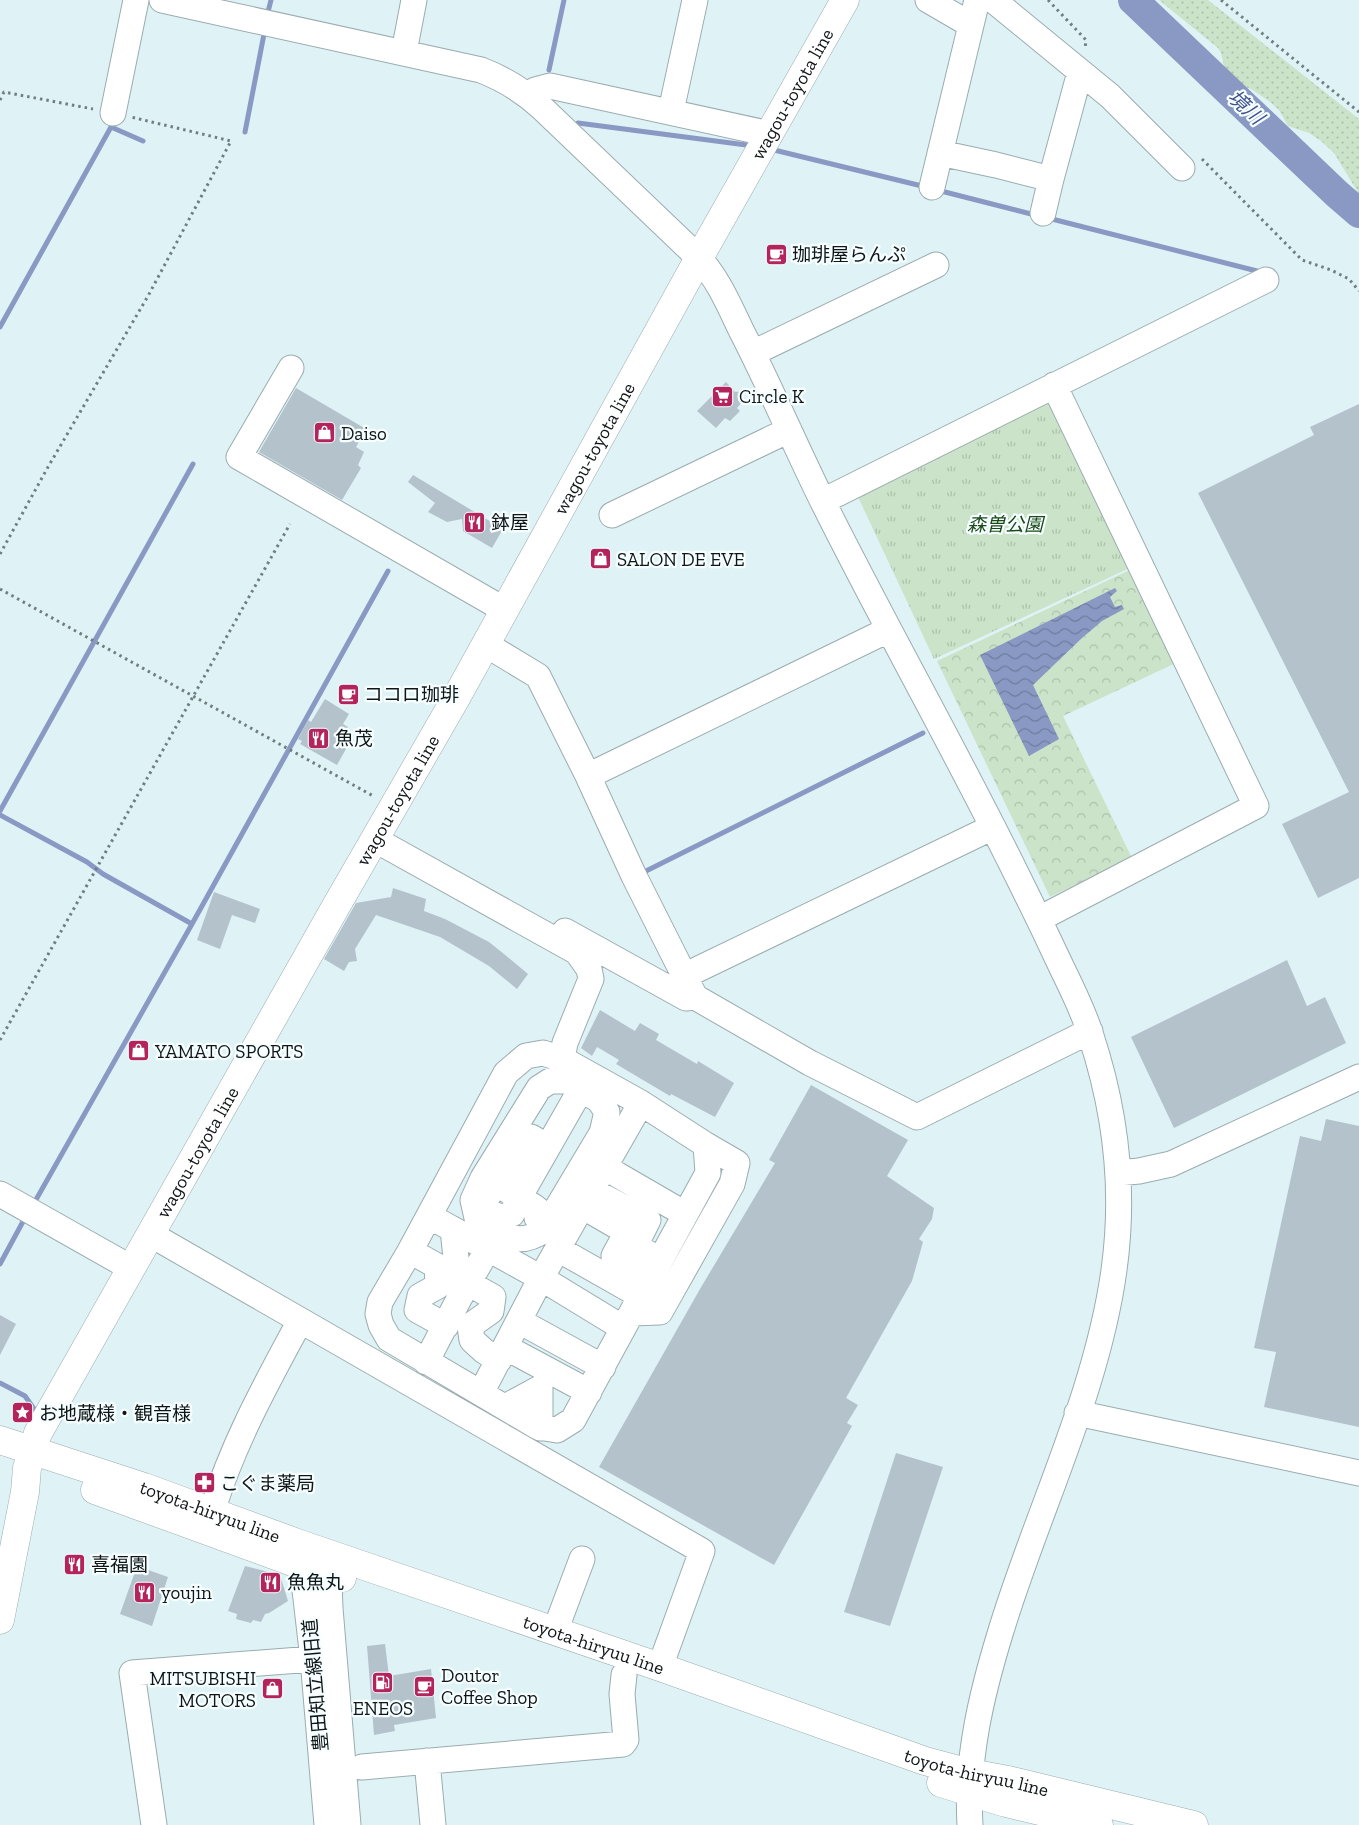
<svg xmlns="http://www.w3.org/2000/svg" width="1359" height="1825" viewBox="0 0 1359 1825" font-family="'Zilla Slab','Noto Sans JP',serif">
<defs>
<pattern id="grass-dots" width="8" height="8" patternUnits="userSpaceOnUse" patternTransform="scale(1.25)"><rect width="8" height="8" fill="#cbe3c9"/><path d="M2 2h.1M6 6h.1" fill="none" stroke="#adc2ac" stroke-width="1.8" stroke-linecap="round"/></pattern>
<pattern id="forest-crowns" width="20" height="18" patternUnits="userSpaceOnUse" patternTransform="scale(1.25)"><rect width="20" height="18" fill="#cbe3c9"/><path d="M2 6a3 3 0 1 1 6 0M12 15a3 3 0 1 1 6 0" fill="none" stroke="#adc2ac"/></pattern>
<pattern id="park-tufts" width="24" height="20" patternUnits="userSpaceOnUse" patternTransform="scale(1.25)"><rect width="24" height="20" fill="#cbe3c9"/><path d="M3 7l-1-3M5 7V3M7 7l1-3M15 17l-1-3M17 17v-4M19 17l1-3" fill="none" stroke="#adc2ac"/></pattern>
<pattern id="water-waves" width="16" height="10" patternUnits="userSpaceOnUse" patternTransform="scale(1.25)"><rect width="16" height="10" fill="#8999c4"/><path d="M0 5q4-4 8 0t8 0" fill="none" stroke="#6f7c9e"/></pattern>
</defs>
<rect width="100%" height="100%" fill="#dff3f6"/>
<!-- grass -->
<path fill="url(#grass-dots)" d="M1159,0H1208L1359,119V194L1334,153L1321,141L1309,133L1288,126L1279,110L1269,101L1251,89L1242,86L1228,75L1225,70L1221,53L1218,48Z"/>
<!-- forest -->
<path fill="url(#forest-crowns)" d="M1136,567L1180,661L1063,716L1132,858L1050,897L937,661Z"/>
<!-- park -->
<path fill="url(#park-tufts)" d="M1044,402L1052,404L1134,566L934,659L858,497Z"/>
<!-- water -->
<path fill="url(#water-waves)" d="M1115,588L1117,591L1110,597L1115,607L1122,605L1124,609L1102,621L1082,638L1033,685L1059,739L1029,756L980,655Z"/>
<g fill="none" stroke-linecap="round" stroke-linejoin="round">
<!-- stream -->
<path stroke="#8999c4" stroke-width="5" d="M267,16L271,0
M549,70L564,0
M578,123L754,146
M245,132L265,29
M770,149L926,187
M937,190L1035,215
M1048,218L1257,271
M0,327L111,127L143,141
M0,811L193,464
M0,815L87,862L103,874L192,924L33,1205
M646,871L923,733
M192,924L388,571
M0,1264L26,1216
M0,1383L25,1396L34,1409"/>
<!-- river -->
<path stroke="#8999c4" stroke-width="30" d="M1133,0L1337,194L1359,213"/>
</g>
<!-- building -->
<path fill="#b4c2cc" d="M726,382L735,392L745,391L742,398L744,400L737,408L740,411L730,421L725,418L716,428L697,411Z
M296,388L366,429L356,447L364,452L358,465L361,468L342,500L259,452Z
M1359,404V878L1318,898L1282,824L1349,792L1198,493L1314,435L1310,427Z
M413,475L503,529L492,548L463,531L462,519L447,522L428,512L435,503L408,482Z
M325,699L349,714L343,724L348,727L340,744L346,749L337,765L300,744L302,741L298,739L308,720L311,722Z
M393,888L426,899L424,911L445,919L489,942L504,954L528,974L517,989L489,966L440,937L376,915L355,949L357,961L349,962L344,971L324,959L356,903L391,897Z
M214,892L260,909L255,923L232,915L220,949L197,940Z
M1287,960L1307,1006L1325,997L1346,1043L1174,1128L1131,1037Z
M600,1010L635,1031L640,1023L659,1034L656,1040L697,1064L698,1061L734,1083L715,1117L671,1094L670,1096L616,1064L619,1060L597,1047L592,1056L581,1048Z
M811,1085L908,1140L887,1176L934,1208L932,1219L919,1239L923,1242L912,1281L846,1398L858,1405L847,1423L852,1426L774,1565L599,1467L700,1289L775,1163L769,1160Z
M1326,1119L1359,1126V1427L1264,1407L1276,1352L1254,1348L1300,1136L1321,1141Z
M0,1315L16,1324L0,1355Z
M896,1453L943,1467L890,1626L844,1612Z
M137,1566L168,1577L152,1626L120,1614Z
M245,1566L280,1575L288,1601L269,1613L265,1614L261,1622L253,1620L251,1623L236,1619L237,1614L228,1611Z
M385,1644L389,1676L431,1669L436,1718L394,1725L395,1731L374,1735L367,1646Z"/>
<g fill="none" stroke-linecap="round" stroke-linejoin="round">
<defs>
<path id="minor" d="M162,0L481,70C504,79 524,91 542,108L699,258C718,279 729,305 741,330C771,388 796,448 825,506C887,630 956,751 1017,875C1032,905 1047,936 1061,966C1072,989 1084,1012 1091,1036C1116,1112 1125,1191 1114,1270C1097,1394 1036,1514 1000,1634C981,1696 966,1760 970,1825
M928,0L971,25
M993,0L1110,96L1182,168
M404,52L414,0
M529,95L535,90L550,86L770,134
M671,111L695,0
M113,113L136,0
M940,153L996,165L1051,179
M932,187L977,0
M1043,213L1051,179L1080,72
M753,353L936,265
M291,368L239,457L503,609
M823,501L1266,280
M612,515L789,430
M485,644L538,676L588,776L634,876L695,997L810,1063L917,1117L1090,1031
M588,776L888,630
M374,839L577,952L589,969L591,979L565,1043L562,1059L565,1075
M1039,919L1256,806L1054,385
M565,931L686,998L695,997
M684,976L993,827
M543,1053L562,1059L641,1103L706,1145L708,1173L573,1420L557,1430L538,1427L389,1339L381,1325L378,1314L380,1302L410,1251L506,1073L526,1056Z
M550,1081H567L599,1100L607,1112L602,1133L544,1230C517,1249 501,1234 477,1218L473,1200L483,1178L539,1088Z
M501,1150L517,1160L531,1137L548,1147
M491,1167L525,1187L581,1089
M604,1167L685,1214
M1118,1173L1139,1171L1171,1164L1359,1077
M591,1190L648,1220L635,1246L660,1260
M0,1194L131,1268
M516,1206C516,1195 511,1192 502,1187L492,1190L486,1198V1207C494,1217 500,1218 512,1214L516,1206C526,1202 530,1203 538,1210L537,1218L548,1223
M582,1206L627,1232L614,1256L651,1277
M429,1216L541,1278L623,1328
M453,1229L460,1297
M150,1234L702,1551L660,1667
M558,1249L641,1296
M410,1251L437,1266L438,1286L420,1296L417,1310L446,1326
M468,1283L493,1297L491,1311L470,1326L472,1340L484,1351L499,1360
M632,1313L660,1312L732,1184L737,1163L706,1145
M519,1321L603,1367
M505,1347L589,1392
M426,1362L460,1297L488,1249
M481,1393L541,1278L641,1103
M505,1407L540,1388V1428
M1077,1413L1359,1473
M212,1512C232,1445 267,1382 300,1321
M300,1547L313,1659L327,1825
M328,1556L330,1608L348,1825
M555,1631L582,1559
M427,1761L433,1825
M362,1767L623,1744L626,1740L622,1694L624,1675
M154,1825L132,1673L313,1659"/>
<g id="major">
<path id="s1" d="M0,1440L144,1487L300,1544L660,1667L925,1761L970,1773L1008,1780L1194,1825"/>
<path d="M95,1490L301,1565L342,1578"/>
<path id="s2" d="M0,1620L25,1492L27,1468L38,1433L335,908L456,698L699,258L845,0"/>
<path d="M941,1783L1006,1803L1099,1825"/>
</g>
</defs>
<!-- minor casing -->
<use href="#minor" stroke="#9aacaf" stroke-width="27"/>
<!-- major casing -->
<use href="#major" stroke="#9aacaf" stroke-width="29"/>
<!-- path -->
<path stroke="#717e80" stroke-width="3" stroke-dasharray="2.5 4" stroke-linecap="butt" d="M1048,0L1086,40L1085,49
M1221,0L1359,112
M0,100L4,92L93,109
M1202,159L1302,260L1331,270L1349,279L1359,291
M0,554L48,467L148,296L231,141L131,117
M0,589L375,797
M0,1040L290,524"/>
<!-- minor -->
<use href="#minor" stroke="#fff" stroke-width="25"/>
<!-- major -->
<use href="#major" stroke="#fff" stroke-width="28"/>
</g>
<!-- icons -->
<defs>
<symbol id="cafe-square" viewBox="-11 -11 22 22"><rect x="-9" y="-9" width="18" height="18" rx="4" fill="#b2245b" stroke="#f6feff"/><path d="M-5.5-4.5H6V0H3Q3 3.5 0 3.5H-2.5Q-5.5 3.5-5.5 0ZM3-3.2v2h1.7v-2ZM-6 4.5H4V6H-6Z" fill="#fff"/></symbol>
<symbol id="supermarket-square" viewBox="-11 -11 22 22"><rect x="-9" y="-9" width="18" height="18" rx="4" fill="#b2245b" stroke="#f6feff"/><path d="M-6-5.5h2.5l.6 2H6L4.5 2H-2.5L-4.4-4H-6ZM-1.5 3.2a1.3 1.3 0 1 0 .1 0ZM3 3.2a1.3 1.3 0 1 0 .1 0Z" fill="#fff"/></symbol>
<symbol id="shop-square" viewBox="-11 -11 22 22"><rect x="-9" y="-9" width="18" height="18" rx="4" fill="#b2245b" stroke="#f6feff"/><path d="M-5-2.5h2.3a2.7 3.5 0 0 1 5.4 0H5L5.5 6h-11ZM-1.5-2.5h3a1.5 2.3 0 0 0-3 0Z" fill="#fff"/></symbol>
<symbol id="restaurant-square" viewBox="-11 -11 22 22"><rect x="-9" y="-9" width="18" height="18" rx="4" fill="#b2245b" stroke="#f6feff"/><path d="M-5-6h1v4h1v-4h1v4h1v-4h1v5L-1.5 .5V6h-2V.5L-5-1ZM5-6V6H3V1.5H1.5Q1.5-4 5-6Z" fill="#fff"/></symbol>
<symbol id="sight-square" viewBox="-11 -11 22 22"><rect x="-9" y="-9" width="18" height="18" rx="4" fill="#b2245b" stroke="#f6feff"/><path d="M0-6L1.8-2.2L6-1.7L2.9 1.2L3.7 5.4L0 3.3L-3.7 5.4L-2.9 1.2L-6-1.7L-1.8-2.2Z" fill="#fff"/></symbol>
<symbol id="pharmacy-square" viewBox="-11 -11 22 22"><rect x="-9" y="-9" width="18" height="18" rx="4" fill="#b2245b" stroke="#f6feff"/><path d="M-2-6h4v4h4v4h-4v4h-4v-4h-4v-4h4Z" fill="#fff"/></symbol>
<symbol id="fuel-square" viewBox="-11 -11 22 22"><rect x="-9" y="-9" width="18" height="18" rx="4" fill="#b2245b" stroke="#f6feff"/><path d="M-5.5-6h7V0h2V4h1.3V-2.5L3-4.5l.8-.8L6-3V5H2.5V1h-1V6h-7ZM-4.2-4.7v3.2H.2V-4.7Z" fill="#fff"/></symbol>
</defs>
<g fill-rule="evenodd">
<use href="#cafe-square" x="764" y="242" width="25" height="25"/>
<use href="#supermarket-square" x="710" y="384" width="25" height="25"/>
<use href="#shop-square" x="312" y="420" width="25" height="25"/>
<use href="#restaurant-square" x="462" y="510" width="25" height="25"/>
<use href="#shop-square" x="588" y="546" width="25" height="25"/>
<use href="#cafe-square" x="336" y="682" width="25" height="25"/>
<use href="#restaurant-square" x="306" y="726" width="25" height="25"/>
<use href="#shop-square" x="126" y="1038" width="25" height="25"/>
<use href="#sight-square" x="10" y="1400" width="25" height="25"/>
<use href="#pharmacy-square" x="192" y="1470" width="25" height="25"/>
<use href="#restaurant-square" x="62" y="1552" width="25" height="25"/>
<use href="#restaurant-square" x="258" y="1570" width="25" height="25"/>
<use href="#restaurant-square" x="132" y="1580" width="25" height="25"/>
<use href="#fuel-square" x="370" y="1670" width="25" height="25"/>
<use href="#cafe-square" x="412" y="1674" width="25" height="25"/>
<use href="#shop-square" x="260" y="1676" width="25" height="25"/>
</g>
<g text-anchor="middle" stroke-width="4.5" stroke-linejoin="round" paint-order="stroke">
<!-- street labels -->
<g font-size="19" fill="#101617" stroke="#f6feff">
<text dy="7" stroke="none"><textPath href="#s2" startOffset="1728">wagou-toyota line</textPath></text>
<text dy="7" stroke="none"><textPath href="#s2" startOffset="1322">wagou-toyota line</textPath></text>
<text dy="7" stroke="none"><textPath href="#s2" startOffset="919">wagou-toyota line</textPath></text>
<text dy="7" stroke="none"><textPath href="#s2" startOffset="514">wagou-toyota line</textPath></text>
<text dy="7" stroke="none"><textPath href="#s1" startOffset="222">toyota-hiryuu line</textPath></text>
<text dy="7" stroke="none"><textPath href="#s1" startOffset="628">toyota-hiryuu line</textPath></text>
<text transform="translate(315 1685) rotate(-95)" y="7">豊田知立線旧道</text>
<text dy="7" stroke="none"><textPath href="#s1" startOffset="1032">toyota-hiryuu line</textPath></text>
</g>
<!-- poi labels -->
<g font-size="19" fill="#101617" stroke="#f6feff" text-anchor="start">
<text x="792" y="261">珈琲屋らんぷ</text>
<text x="739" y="403">Circle K</text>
<text x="341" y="440">Daiso</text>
<text x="491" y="529">鉢屋</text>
<text x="617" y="566">SALON DE EVE</text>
<text x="364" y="701">ココロ珈琲</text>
<text x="335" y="745">魚茂</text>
<text x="155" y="1058">YAMATO SPORTS</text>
<text x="39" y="1420">お地蔵様・観音様</text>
<text x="220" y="1490">こぐま薬局</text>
<text x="91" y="1571">喜福園</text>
<text x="287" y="1589">魚魚丸</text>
<text x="161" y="1599">youjin</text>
<text x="441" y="1682">Doutor<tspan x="441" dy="22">Coffee Shop</tspan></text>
<text x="256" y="1685" text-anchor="end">MITSUBISHI<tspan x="256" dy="22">MOTORS</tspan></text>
<text x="383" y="1715" text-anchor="middle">ENEOS</text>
</g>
<!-- park labels -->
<g font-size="19" font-style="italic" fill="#194a18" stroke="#f6feff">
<text x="1005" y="531">森曽公園</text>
</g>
<!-- water labels -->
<g font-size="20" font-style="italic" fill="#42548d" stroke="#f6feff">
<text transform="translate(1246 107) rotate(43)" y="7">境川</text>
</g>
</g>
</svg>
